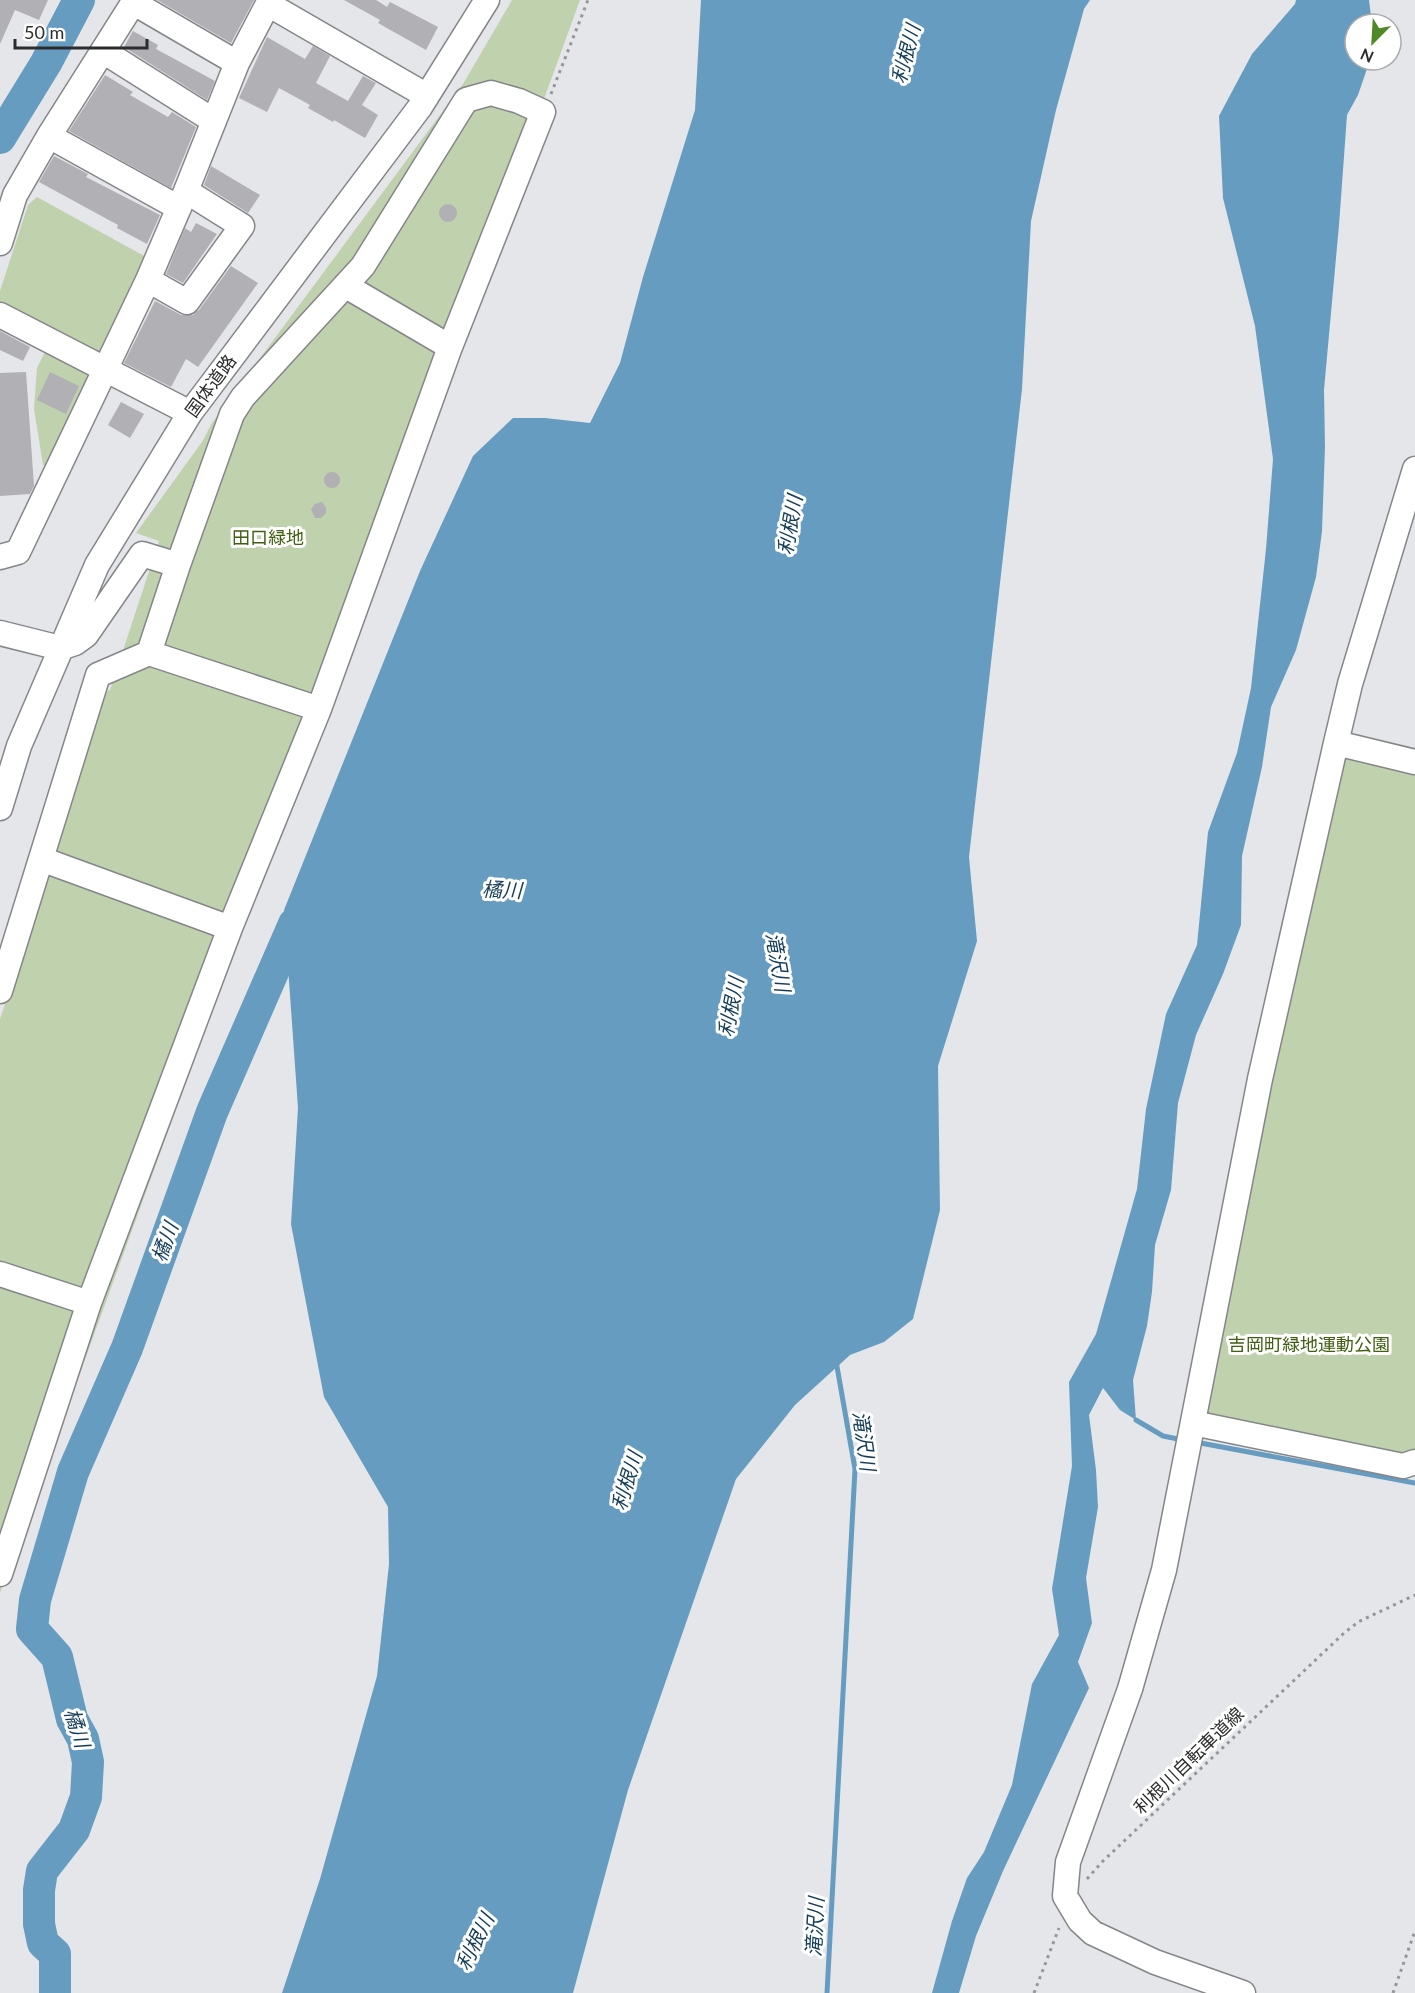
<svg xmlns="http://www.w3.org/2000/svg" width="1415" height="1993" viewBox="0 0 1415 1993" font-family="Lato,'Noto Sans JP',sans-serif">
<rect width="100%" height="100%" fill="#e4e6e9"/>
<!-- green -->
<path fill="#c0d1ae" d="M512,0H580L0,1593V1019L56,851L103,693L110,690L159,541L136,533L202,442L212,423L463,84Z
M37,197L146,257L100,355L0,303V291L28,205Z
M47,348L94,372L50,468L43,465L34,409L37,368Z
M1330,737L1415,756V1475L1186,1431Z"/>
<!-- water -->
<path fill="#679cc1" d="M701,0H1090L1084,9L1056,110L1031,221L1022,389L969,857L977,941L938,1066L940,1210L913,1319L884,1342L850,1355L795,1405L736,1479L628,1790L573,1993H282L320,1879L377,1676L389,1564L388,1507L324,1397L291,1224L298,1108L284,910L420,571L473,456L513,418H545L590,423L620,363L643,277L695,110Z
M1296,0H1369L1372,24H1355V60H1370L1358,95L1347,115L1339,225L1324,390L1325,447L1322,531L1316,577L1296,650L1271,707L1262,767L1242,856L1241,925L1223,974L1196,1035L1178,1103L1171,1190L1155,1245L1152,1292L1147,1326L1133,1380L1136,1420L1120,1410L1103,1388L1089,1415L1096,1470L1098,1507L1086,1578L1092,1623L1078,1662L1089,1688L1003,1871L976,1936L959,1993H932L952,1921L967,1878L984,1852L1012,1785L1032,1684L1059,1635L1052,1589L1072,1466L1069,1382L1096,1334L1137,1189L1146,1109L1166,1014L1197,945L1208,832L1237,753L1251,688L1266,549L1273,459L1255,326L1223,198L1219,116L1252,54L1295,4Z"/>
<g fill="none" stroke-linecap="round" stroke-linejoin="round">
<!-- stream -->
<path stroke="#679cc1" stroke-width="5" d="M1136,1420L1163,1436L1183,1440
M1195,1442L1415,1483
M827,1993L855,1469L836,1361"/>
<!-- river -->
<path stroke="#679cc1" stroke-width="32" d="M0,138L46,63L79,0
M55,1993V1954L43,1943L39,1924V1890L42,1871L74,1830L86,1797L88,1762L83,1739L72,1719L57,1657L32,1629L35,1600L73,1472L127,1348L212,1112L294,924L318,916"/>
</g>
<!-- building -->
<path fill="#b1b0b4" d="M0,0H48L39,20L15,10L0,44Z
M157,0H254L231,43Z
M344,0H376L387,7L390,2L438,27L426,50L378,23L380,20Z
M133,31L158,45L156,49L215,81L207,100L124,47Z
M267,37L305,59L313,46L330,56L316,83L348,101L363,76L376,83L362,105L378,115L365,138L334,120L333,122L308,108L310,105L279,88L267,112L239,98Z
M105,75L133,92L130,95L168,117L172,112L196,127L171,188L69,131Z
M54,156L88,174L86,177L160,215L147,244L117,228L118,225L39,182Z
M211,166L260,195L248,213L204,185Z
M439 213a9 9 0 1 1 18 0a9 9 0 1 1-18 0Z
M196,223L217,234L183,283L166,274L185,228L191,232Z
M231,266L258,283L198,367L186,359L171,387L124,363L155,301L181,315H193L199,310Z
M0,331L30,347L23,361L0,350Z
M26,372L34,486L30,494L0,496V373Z
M50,372L79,386L66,414L37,400Z
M121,402L144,414L130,438L108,425Z
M324 480a8 8 0 1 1 16 0a8 8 0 1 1-16 0Z
M322,502L326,508V513L321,518H315L311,509L315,504Z"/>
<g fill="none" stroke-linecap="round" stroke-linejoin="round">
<defs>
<path id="minor" d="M134,3L237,63
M268,4L427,96
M103,51L214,121
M49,136L179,208
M0,243L15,195L49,136L135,0
M148,280L187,302L242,226L186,191
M346,286L450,347
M0,315L190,413
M0,557L18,552L148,280L186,191L237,63L270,0
M0,633L60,648L75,643L86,635L142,554L178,565L149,653L98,675L0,991
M149,653L319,709
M1336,743L1415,762
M0,808L19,746L97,565L190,413L420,107L487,0
M41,859L230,928
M0,1274L89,1303
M1193,1423L1403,1466L1415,1462
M0,1574L89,1303L230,928L319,709L450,347L543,112L519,101L491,93L466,100L363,266L243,397L232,414L178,565
M1243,1993L1155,1962L1093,1933L1080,1921L1065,1896L1068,1862L1130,1689L1164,1570L1260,1079L1336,743L1350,684L1415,469"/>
</defs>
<!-- minor casing -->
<use href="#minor" stroke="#848689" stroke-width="27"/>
<!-- path -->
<path stroke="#959699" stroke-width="3" stroke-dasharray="3 4.5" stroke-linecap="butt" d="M551,94L588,0
M1087,1879L1102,1862L1343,1634L1358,1622L1415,1595
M1034,1993L1059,1928
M1393,1993L1415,1931"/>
<!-- minor -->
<use href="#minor" stroke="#fff" stroke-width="24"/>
</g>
<g text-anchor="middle" stroke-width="6" stroke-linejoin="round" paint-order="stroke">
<!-- street labels -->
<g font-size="18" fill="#2b2c2d" stroke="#fff">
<text transform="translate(211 386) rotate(-54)" y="6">国体道路</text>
<text transform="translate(1189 1761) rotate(-44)" y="6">利根川自転車道線</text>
</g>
<!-- park labels -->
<g font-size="18" fill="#405f10" stroke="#fff">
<text x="268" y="544">田口緑地</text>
<text x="1309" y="1351">吉岡町緑地運動公園</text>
</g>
<!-- water labels -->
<g font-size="20" font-style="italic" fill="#143d58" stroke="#fff">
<text transform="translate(906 54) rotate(-75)" y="7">利根川</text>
<text transform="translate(790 525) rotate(-80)" y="7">利根川</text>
<text transform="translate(502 890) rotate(2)" y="7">橘川</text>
<text transform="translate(778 962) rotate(80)" y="7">滝沢川</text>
<text transform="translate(731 1007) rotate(-79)" y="7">利根川</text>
<text transform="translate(165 1242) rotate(-70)" y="7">橘川</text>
<text transform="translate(864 1441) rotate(82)" y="7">滝沢川</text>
<text transform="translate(627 1481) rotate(-73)" y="7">利根川</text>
<text transform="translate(77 1728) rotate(72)" y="7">橘川</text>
<text transform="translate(815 1927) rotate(-87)" y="7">滝沢川</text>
<text transform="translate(475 1942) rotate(-64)" y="7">利根川</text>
</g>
</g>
<!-- north arrow -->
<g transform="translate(1373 42) rotate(204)"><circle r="28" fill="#ffffff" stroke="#aaabab" stroke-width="1.5"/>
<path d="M0-4.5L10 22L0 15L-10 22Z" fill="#4f8824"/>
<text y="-9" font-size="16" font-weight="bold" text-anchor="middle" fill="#2b2c2d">N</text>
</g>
<!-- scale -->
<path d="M15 39v9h132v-9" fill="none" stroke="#2b2c2d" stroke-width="3"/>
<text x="24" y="39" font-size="18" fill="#2b2c2d" stroke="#ffffff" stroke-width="4.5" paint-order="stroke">50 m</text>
</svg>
